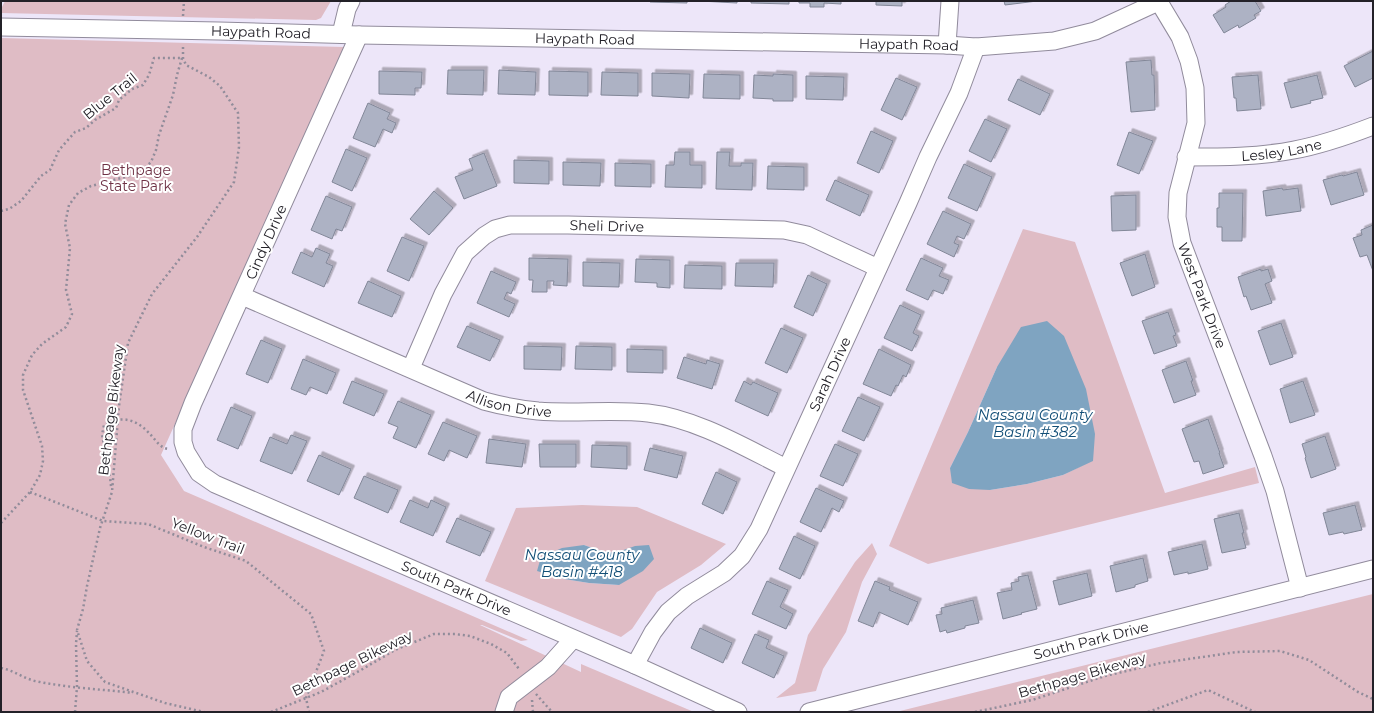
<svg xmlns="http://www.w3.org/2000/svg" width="1374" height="713" viewBox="0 0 1374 713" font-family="Montserrat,sans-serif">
<defs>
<filter id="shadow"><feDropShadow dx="3.5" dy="-3.5" stdDeviation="0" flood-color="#0004"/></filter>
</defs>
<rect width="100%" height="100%" fill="#ede6f9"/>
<!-- green -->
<path fill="#dfbcc5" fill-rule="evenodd" d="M5,1H331L321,18L316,20L1,13V9Z
M1,38L344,47L161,455L184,491L528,640L521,641L482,625H480L581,672V664L694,712H1Z
M1023,229L1075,242L1165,493L1255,467L1259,483L928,564L889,546ZM997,367L1093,460L1063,475L1027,484L990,490L950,468L968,432Z
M582,505L637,507L726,544L701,565L657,592L632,629L621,637L485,581L516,508ZM584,545L598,550L615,553L619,585L589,583L564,579Z
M872,543L877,554L862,582L846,632L823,669L816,691L776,698L795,683L808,635L855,562Z
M1373,594V712H896Z"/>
<!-- water -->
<path fill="#7fa4c1" d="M1047,321L1064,336L1086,389L1095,434L1093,461L1063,475L1027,484L990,490L969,489L952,483L950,468L968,432L997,367L1021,327Z
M584,545L598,550L615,553L635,546L649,545L654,559L643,571L619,585L589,583L564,579L537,571L541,557L562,548Z"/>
<!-- building -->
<path fill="#adb2c4" stroke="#828798" filter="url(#shadow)" d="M650,1H687V3L650,2Z
M700,1H737V3Z
M751,1H789V4L751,3Z
M799,1H841V4L824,3V7H810V3H799Z
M876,1H902V6L876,5Z
M1004,1H1037L1005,5Z
M1231,1H1255L1261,11L1254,15L1256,18L1239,28L1238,25L1224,33L1213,15L1226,7L1225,5Z
M1373,51V78L1355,87L1344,66Z
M1151,60L1152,75H1154L1155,110L1131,112L1126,62Z
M448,70H484L483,95L447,94Z
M499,70L536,72L535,95L498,94Z
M379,71L422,72L421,88H415V95L379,94Z
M549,71L588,72V96L549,95Z
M602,72L638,73V96L601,95Z
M652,73L690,74L689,98L652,96Z
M704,74L740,75V99L703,98Z
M773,74L793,75V101H773V99L753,98L754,75L773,76Z
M1258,75L1261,109L1237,111L1236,98H1234L1232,77Z
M1317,75L1323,98L1310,101L1311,103L1291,108L1284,83Z
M806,76L844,77L843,100L806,99Z
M896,78L917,87L902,120L881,110Z
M1018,79L1050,94L1040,115L1008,100Z
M368,103L390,113L387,119L396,123L392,133L383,129L375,147L353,138Z
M985,119L1007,129L991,162L969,151Z
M871,131L893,141L879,173L857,163Z
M1129,132L1153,141L1139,174L1117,165Z
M346,149L367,158L352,191L332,182Z
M675,152H690V165H702V188L665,187L666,165H674Z
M717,152H730L729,166H741V163H753L752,190L716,189Z
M484,153L497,186L464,199L455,177L473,170L469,159Z
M514,160L549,161V184L514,183Z
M563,162L601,163L600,186L563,185Z
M615,163L651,164V187L615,186Z
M964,164L992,177L977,211L948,198Z
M768,166L804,167V190L767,189Z
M1357,172L1364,195L1331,205L1323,180L1342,175L1343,176Z
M835,180L869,195L860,216L826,200Z
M1282,188L1283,190L1298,188L1301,211L1266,216L1263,191Z
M434,191L453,208L429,235L410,219Z
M1219,193H1243L1242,241H1222V227H1217V208H1219Z
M1136,195V230L1112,231L1111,196Z
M326,196L352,207L342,231L336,229L332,239L311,230Z
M943,211L971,224L964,239L957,236L954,243L959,245L954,257L927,244Z
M1373,225V271L1367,255L1360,257L1353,238L1362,235L1361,230Z
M402,237L424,246L409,281L387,271Z
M316,248L330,254L326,263L333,266L324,287L292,273L301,252L312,257Z
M1145,254L1155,287L1132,296L1120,263Z
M529,258L568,259L567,286L553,285L554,281H547V292H532L533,280H529Z
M921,258L943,268L939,276L949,280L943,294L933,290L928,300L906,290Z
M636,259L670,260V288L657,287V283L635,282Z
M583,262L620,263L619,287L583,286Z
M736,263H774L773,287L735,286Z
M685,265L722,266V289L684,288Z
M1261,269V271L1268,269L1272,281L1265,284L1272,303L1251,310L1246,296L1244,297L1238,277Z
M491,271L516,282L511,294L507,292L504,299L515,304L509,317L477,303Z
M808,275L827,284L813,316L794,307Z
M368,281L401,296L392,317L358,303Z
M900,305L921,315L913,333L919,336L912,351L884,338Z
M1168,312L1176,335L1173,336L1177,346L1154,354L1142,321Z
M1281,323L1293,357L1270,365L1258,331Z
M467,326L500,340L490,361L457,347Z
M781,328L803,338L787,373L765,363Z
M261,340L282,349L268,383L246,374Z
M524,346L562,347L561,370L524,369Z
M576,346L612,347V370L575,369Z
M627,349L663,350V373L627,372Z
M879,349L911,365L906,377L903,375L898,386L896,385L891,396L863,384Z
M684,357L706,364L707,360L720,364L712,389L677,378Z
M303,359L336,373L327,394L310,387L306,395L291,389Z
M1186,361L1193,381H1191L1196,395L1174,403L1162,370Z
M352,381L384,394L374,416L343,403Z
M744,381L751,385L753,382L778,393L768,416L735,401Z
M1303,381L1315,415L1290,423L1280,389Z
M858,397L880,407L864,441L842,431Z
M398,401L431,415L416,448L393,438L398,427L388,423Z
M231,407L252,416L238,449L217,440Z
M1208,419L1220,453H1219L1224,467L1203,474L1199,461L1194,462L1182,429Z
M443,422L477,436L467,458L449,450L444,461L428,454Z
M291,435L307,441L292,474L260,461L270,437L287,444Z
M1325,436L1336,469L1311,478L1305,458L1306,457L1302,444Z
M489,439L526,444L522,467L486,463Z
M539,444H576V467H540Z
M835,444L858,454L843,486L820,476Z
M592,445L627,446V469L591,467Z
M650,448L683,456L677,478L644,470Z
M319,455L351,469L339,495L307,481Z
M716,472L737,482L723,514L702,504Z
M364,476L398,490L388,513L354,498Z
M816,488L844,501L839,512L832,508L821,532L800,522Z
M410,500L428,508L431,500L446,507L433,536L400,522Z
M1355,505L1362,530L1344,534L1343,532L1329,535L1323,513Z
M1239,513L1244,533H1242L1246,548L1222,553L1214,519Z
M457,518L491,532L480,556L446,542Z
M794,536L815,546L800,579L779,569Z
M1202,544L1208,569L1188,574V572L1174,575L1168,552Z
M1143,558L1148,581L1135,585V587L1116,592L1110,566Z
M1087,573L1092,596L1059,605L1053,581Z
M1028,575L1037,609L1021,613L1022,614L1003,619L997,593L1012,590L1011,583L1019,581L1018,577Z
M767,581L788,590L780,607L793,614L786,629L752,614Z
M875,581L890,587L889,590L918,602L908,625L879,612L873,627L858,621Z
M973,600L979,623L965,626V628L947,633L946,630L940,632L936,615L942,614L941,608Z
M700,628L732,643L723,663L691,648Z
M755,634L769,640L766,648L784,656L774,678L742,663Z"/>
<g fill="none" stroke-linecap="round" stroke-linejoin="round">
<defs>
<g id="minor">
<path id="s1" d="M1159,2L1180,37L1189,61L1195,88L1196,123L1178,193L1177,217L1182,243L1263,456L1275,491L1300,588"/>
<path id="s2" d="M1,27L219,31L359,35L947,45L976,47L1054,41L1095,31L1160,1"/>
<path d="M341,34L347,9L351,1"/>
<path id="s3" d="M359,35L193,403L183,429V442L186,452L199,473L215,484L635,665L738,712"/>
<path d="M947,45L950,1"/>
<path id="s4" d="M1186,157C1222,157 1258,157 1294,150C1321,145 1347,136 1373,126"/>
<path id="s5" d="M242,296L484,401C502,406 520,409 538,411C574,414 612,409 648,413C695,418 744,447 786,468"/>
<path id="s6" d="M411,368L443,294L465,253L484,236L495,229L510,225H568L784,230L807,235L878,268"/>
<path id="s7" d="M635,665L653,632L668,612L687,596L724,573L742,556L759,529L908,203L928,157L959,93L976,47"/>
<path d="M504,712L509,697L548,667L573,639"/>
<path id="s8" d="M809,712L1373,569"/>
</g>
</defs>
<!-- minor casing -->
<use href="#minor" stroke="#918b9c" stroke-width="19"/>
<!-- path -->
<path stroke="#918c9a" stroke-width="2.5" stroke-dasharray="2 3" stroke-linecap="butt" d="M183,16L184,1
M183,47V58L186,65L209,77L220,86L238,113L239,147L234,182L197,237L152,294L128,343L119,406L112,492L100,528L87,586L83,609L77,630L87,661L105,682L165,703L204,712
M1,211L9,209L21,201L41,176L50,170L59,150L75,132L86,128L95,120L116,108L119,100L132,89L143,85L149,75L154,58H183
M111,486L110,477L104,460V445L102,435L104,425C121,415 136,419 149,433C155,439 160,448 168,449
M30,492L103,521L148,524L204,547L246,561L311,614L324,651L306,698L309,712
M1,523L30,492L40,475L43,461L42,446L23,390V375L32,355L42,344L66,327L72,314L66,290L70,248L65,224L69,205L78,193L91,186L140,173L151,162L156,150L159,135L173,95L177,75L182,58
M1,668C13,670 23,678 35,681C68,688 100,689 133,693
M536,694L552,712
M532,700L533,712
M75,712L77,687L76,644L77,631
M271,712L321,692L361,670L395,650L434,634H455L470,636L491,644L507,653L519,669
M975,712L1032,700L1105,676L1161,663L1237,652L1280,651L1309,660L1358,692L1373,699
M1148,712L1208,690L1255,712"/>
<!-- minor -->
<use href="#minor" stroke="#fff" stroke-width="17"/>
</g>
<g text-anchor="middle" stroke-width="4" stroke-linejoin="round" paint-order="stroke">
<!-- street labels -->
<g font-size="14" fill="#232128" stroke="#fff">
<text dy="5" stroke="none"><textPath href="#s2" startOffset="260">Haypath Road</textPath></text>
<text dy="5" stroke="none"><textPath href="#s2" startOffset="584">Haypath Road</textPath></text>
<text dy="5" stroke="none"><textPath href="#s2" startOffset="908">Haypath Road</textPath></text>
<text transform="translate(110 96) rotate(-39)" y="5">Blue Trail</text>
<text dy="5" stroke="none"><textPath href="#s4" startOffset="96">Lesley Lane</textPath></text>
<text dy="5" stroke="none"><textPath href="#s6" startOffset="278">Sheli Drive</textPath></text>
<text transform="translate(266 242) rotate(-66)" y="5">Cindy Drive</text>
<text dy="5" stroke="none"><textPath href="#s1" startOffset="308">West Park Drive</textPath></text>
<text dy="5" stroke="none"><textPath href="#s7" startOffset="358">Sarah Drive</textPath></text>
<text dy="5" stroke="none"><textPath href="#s5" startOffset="289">Allison Drive</textPath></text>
<text transform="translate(111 410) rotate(-83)" y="5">Bethpage Bikeway</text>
<text transform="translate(208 536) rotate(21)" y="5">Yellow Trail</text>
<text dy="5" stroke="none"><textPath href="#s3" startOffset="762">South Park Drive</textPath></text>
<text dy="5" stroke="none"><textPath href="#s8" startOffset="291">South Park Drive</textPath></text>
<text transform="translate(352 663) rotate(-26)" y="5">Bethpage Bikeway</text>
<text transform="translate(1082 675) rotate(-16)" y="5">Bethpage Bikeway</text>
</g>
<!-- park labels -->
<g font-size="14" fill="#6f3246" stroke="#fff">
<text x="136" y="175">Bethpage<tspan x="136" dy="16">State Park</tspan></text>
</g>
<!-- water labels -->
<g font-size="15" font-style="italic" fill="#134f77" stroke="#fff">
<text x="1035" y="420">Nassau County<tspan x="1035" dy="17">Basin #382</tspan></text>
<text x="582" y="560">Nassau County<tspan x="582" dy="17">Basin #418</tspan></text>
</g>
</g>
<!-- border -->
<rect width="1374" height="713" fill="none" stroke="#232128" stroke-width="4"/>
</svg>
